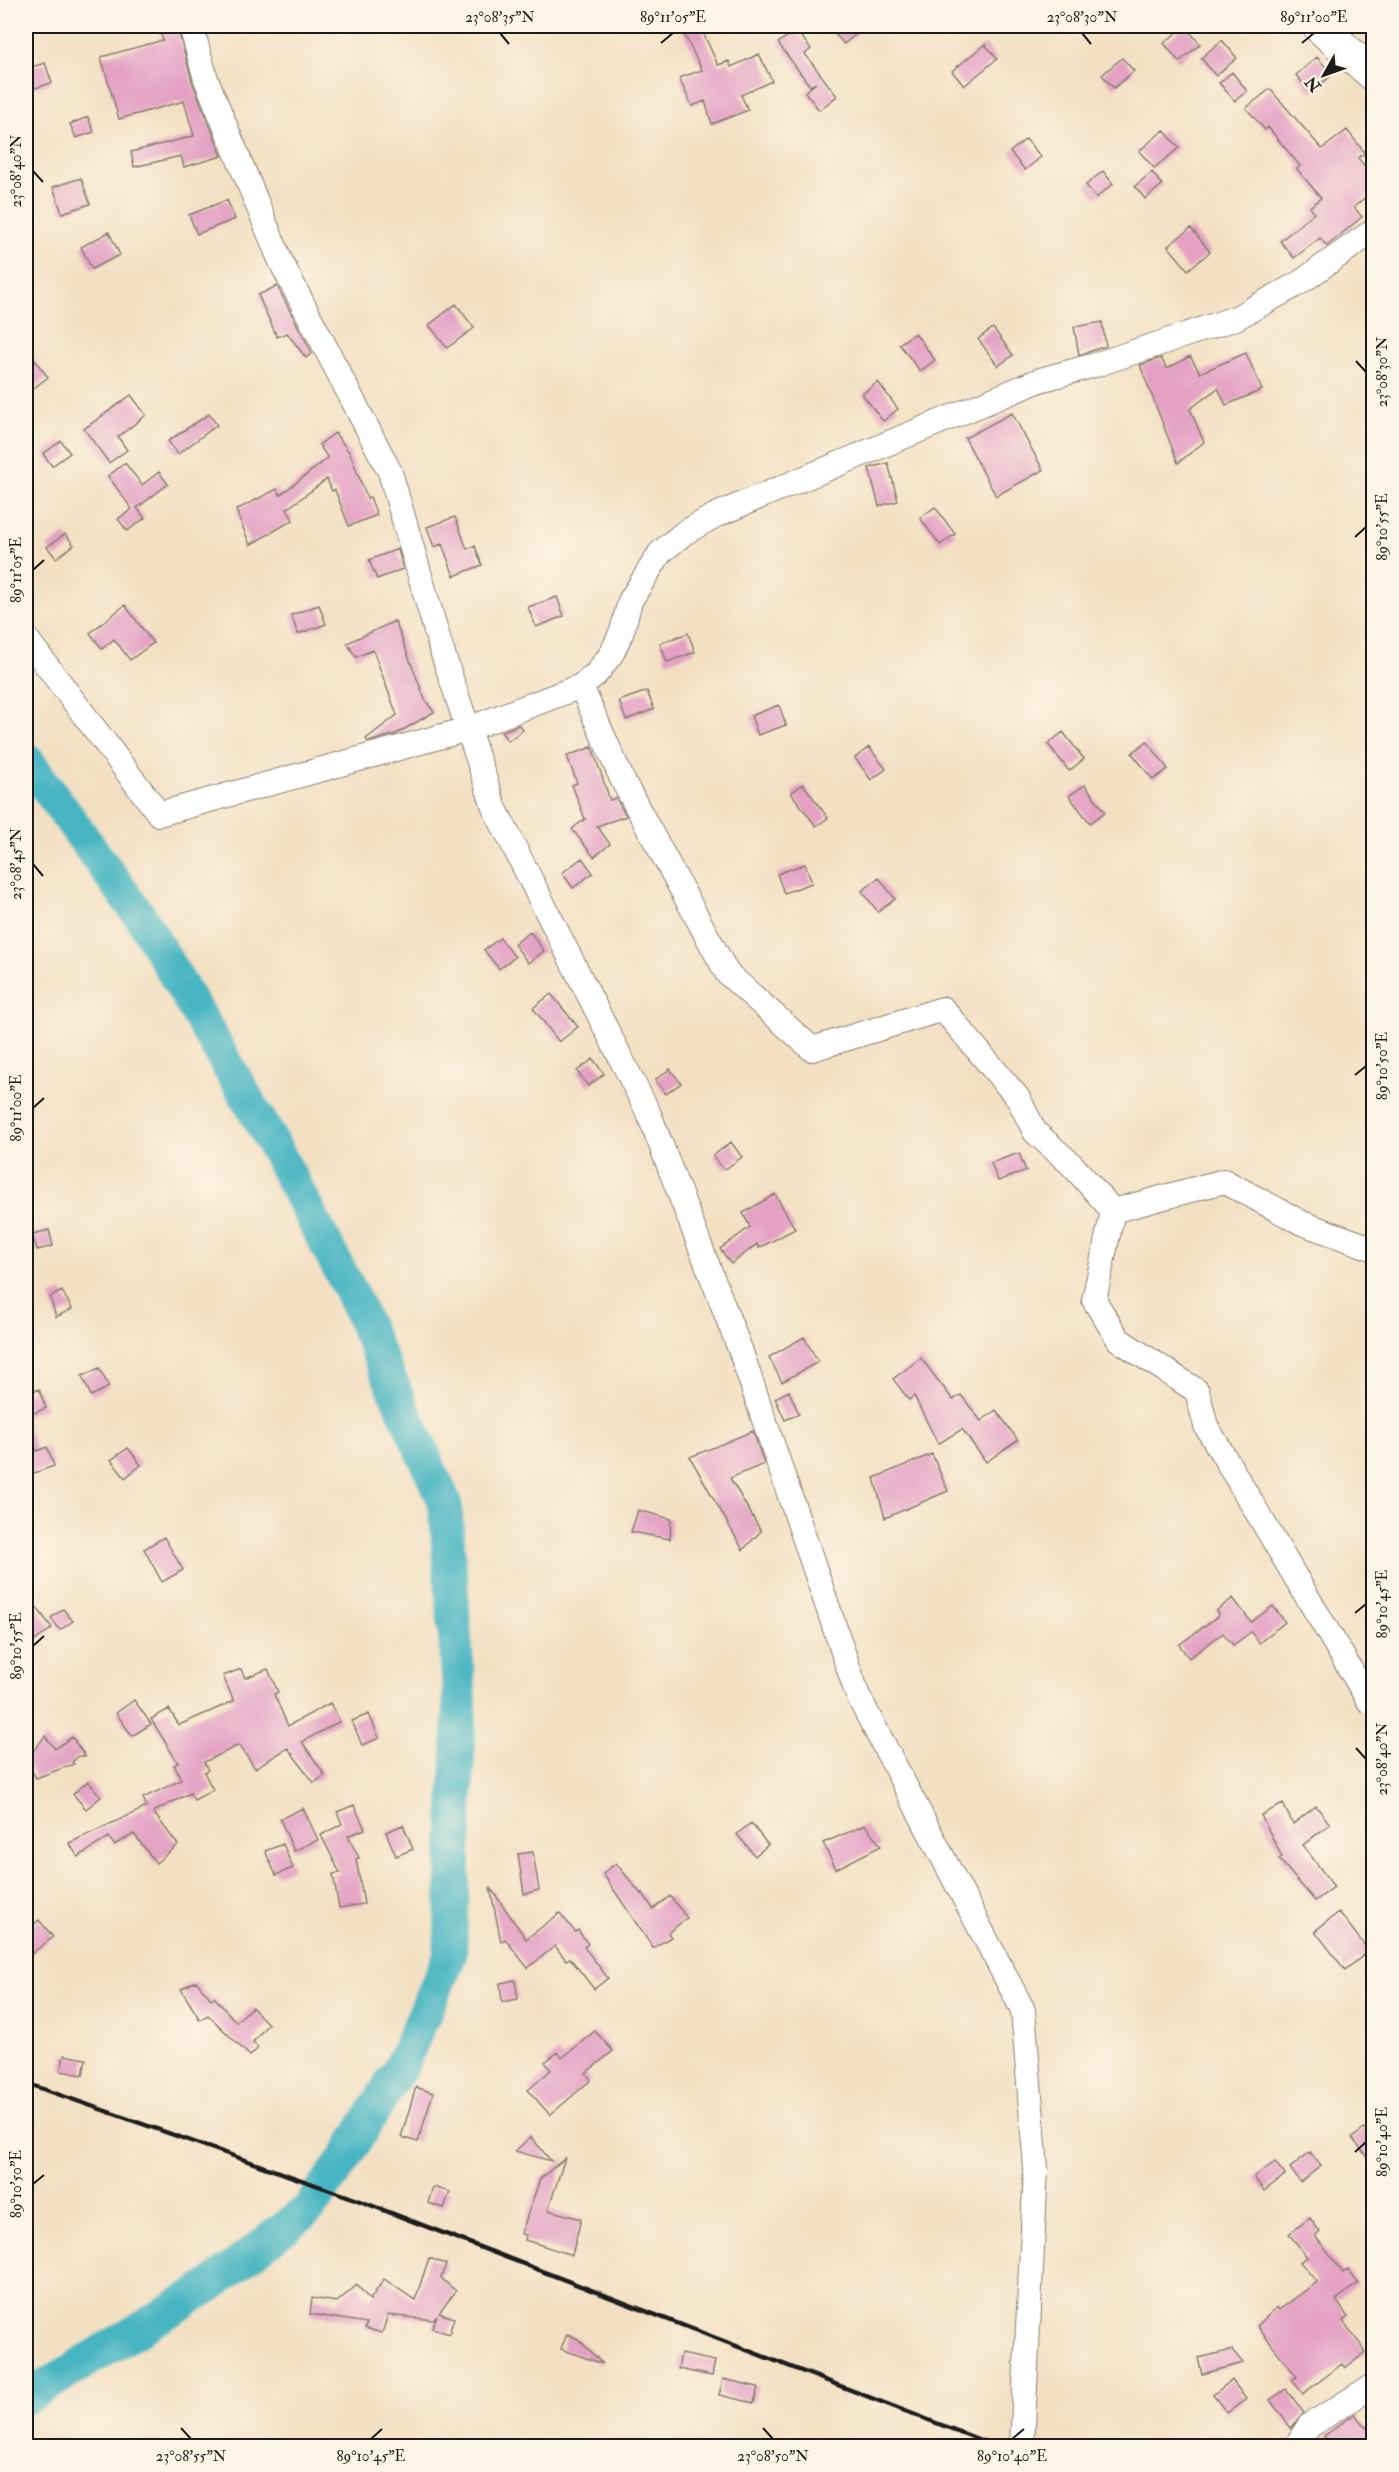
<svg xmlns="http://www.w3.org/2000/svg" width="1399" height="2472" viewBox="0 0 1399 2472" font-family="'IM FELL Double Pica',serif">
<rect width="100%" height="100%" fill="#fcf5e5"/>
<filter id="ink" filterUnits="userSpaceOnUse"><feTurbulence type="fractalNoise" baseFrequency=".0167" numOctaves="2"/><feDisplacementMap in="SourceGraphic" scale="12" xChannelSelector="R" yChannelSelector="G"/><feConvolveMatrix kernelMatrix="1 2 1 2 8 2 1 2 1" color-interpolation-filters="sRGB"/></filter>
<filter id="wash" filterUnits="userSpaceOnUse"><feTurbulence type="fractalNoise" baseFrequency=".008" numOctaves="4" result="noise"/><feDisplacementMap in="SourceGraphic" scale="24" xChannelSelector="R" yChannelSelector="G"/><feGaussianBlur stdDeviation="1.35" result="paint"/><feColorMatrix in="noise" values="0 0 0 0 0 0 0 0 0 0 0 0 0 0 0 0 0 1.4 0 .05"/><feComposite in="paint" operator="in"/></filter>
<g filter="url(#wash)">
<rect width="100%" height="100%" fill="#f3e0c3"/>
<g fill="none" stroke-linecap="round" stroke-linejoin="round">
<!-- river -->
<path stroke="#47b5c2" stroke-width="34" d="M26,759L142,919L266,1131L349,1288L445,1503L460,1704L450,1956L401,2066L347,2155L310,2208L210,2286L26,2398"/>
</g>
<g id="blocks">
<!-- building -->
<path fill="#e4a1c4" d="M157,26H177L193,84L222,156L184,167L181,156L134,167L131,152L194,136L184,101L119,119L101,57L163,40Z
M680,26H700L718,65L729,61L731,67L759,54L772,81L741,95L748,110L712,124L705,101L692,106L679,78L702,70Z
M828,26H866L844,44Z
M1185,26L1200,44L1179,62L1164,43Z
M796,30L811,49L805,54L837,96L819,110L805,92L816,83L810,86L778,43Z
M1222,40L1237,58L1216,76L1201,58Z
M985,44L997,59L964,86L952,71Z
M1317,57L1332,75L1311,93L1296,75Z
M1122,58L1134,71L1114,88L1102,75Z
M45,63L52,83L35,88L28,68Z
M1232,72L1247,91L1235,101L1219,83Z
M1270,89L1322,149L1347,130L1365,153L1358,158L1374,177V190L1354,207L1362,217L1327,246L1320,238L1294,258L1280,241L1314,213L1310,207L1321,198L1297,169L1300,166L1268,127L1265,130L1246,108Z
M88,117L94,132L76,138L70,124Z
M1164,130L1179,148L1154,168L1139,151Z
M1026,139L1041,157L1025,170L1010,152Z
M1103,171L1113,184L1096,198L1086,185Z
M1152,172L1162,185L1145,199L1135,186Z
M81,178L90,204L62,213L53,187Z
M227,200L235,219L197,234L189,215Z
M1191,228L1210,252L1188,270L1168,246Z
M109,232L120,255L92,269L81,247Z
M277,286L312,353L306,358L287,333L277,337L258,295Z
M456,304L474,328L447,348L429,325Z
M1102,322L1106,346L1079,355L1074,327Z
M993,328L1013,355L998,366L978,339Z
M915,333L935,360L920,371L899,344Z
M26,349L48,377L26,394Z
M1246,353L1262,390L1226,405L1218,388L1190,409L1204,442L1178,463L1140,365L1161,358L1167,369L1190,356L1200,373Z
M878,382L898,409L883,421L862,394Z
M131,395L146,415L118,437L127,450L109,463L84,429Z
M1012,413L1043,470L996,496L965,438Z
M209,414L217,425L178,454L168,441Z
M335,433L350,453L367,498L370,497L377,515L349,526L335,490L332,491L327,479L287,509L293,520L250,545L236,510L277,489L280,495L328,458L319,445Z
M61,441L70,453L52,466L43,454Z
M125,463L142,485L159,472L168,484L137,508L145,518L127,531L118,519L132,509L108,476Z
M888,463L898,501L879,506L869,468Z
M935,507L955,534L940,545L920,518Z
M455,517L467,549L475,546L482,565L454,576L442,544L434,547L427,527Z
M65,534L74,545L56,558L47,547Z
M398,549L403,569L377,579L369,560Z
M557,597L564,616L536,627L528,607Z
M125,605L153,643L130,660L114,639L102,649L90,633Z
M319,605L326,624L298,634L291,615Z
M395,621L425,700L434,712L396,734L368,742L366,739L397,715L373,650L356,657L347,643Z
M688,633L695,652L667,662L660,643Z
M647,691L654,709L626,720L619,701Z
M779,705L786,725L758,735L751,716Z
M519,725L523,730L508,741L501,732Z
M1063,732L1084,759L1069,771L1048,744Z
M1147,741L1168,769L1153,780L1132,753Z
M592,747L610,800L616,798L626,816L597,826L610,844L594,857L572,829L585,819L572,785L577,783L567,756Z
M869,747L886,769L871,780L855,758Z
M803,784L828,818L816,826L791,793Z
M1085,785L1105,812L1090,823L1069,796Z
M582,858L593,873L573,888L562,873Z
M805,864L812,883L784,893L777,874Z
M879,878L895,899L878,912L862,891Z
M530,932L544,951L528,963L514,944Z
M500,938L515,957L499,969L484,950Z
M551,994L578,1027L559,1042L533,1008Z
M593,1059L604,1074L588,1086L577,1071Z
M670,1069L681,1083L666,1094L655,1080Z
M731,1142L742,1157L724,1170L713,1156Z
M1019,1153L1026,1171L998,1181L991,1163Z
M775,1194L795,1229L759,1248L757,1244L731,1264L720,1249L750,1227L743,1213Z
M49,1230L53,1246L37,1250L32,1234Z
M62,1291L72,1309L56,1317L50,1297Z
M804,1337L818,1362L782,1382L769,1357Z
M921,1358L953,1400L961,1395L981,1421L996,1410L1018,1440L986,1462L962,1429L938,1444L914,1396L909,1400L893,1379Z
M99,1368L109,1387L91,1396L82,1376Z
M39,1389L46,1408L26,1416V1394Z
M789,1391L799,1414L785,1420L775,1398Z
M26,1424L37,1451L47,1447L54,1466L26,1476Z
M753,1431L764,1464L730,1478L761,1531L743,1550L690,1457Z
M128,1448L141,1465L125,1478L111,1460Z
M932,1454L948,1491L885,1518L874,1478Z
M638,1510L671,1519L670,1539L631,1532Z
M164,1537L183,1570L162,1582L144,1549Z
M26,1593L52,1628L35,1641L26,1628Z
M1233,1598L1251,1622L1273,1606L1285,1622L1259,1643L1251,1632L1233,1645L1223,1633L1189,1658L1179,1645L1219,1615L1216,1611Z
M63,1609L73,1621L60,1630L51,1618Z
M241,1669L245,1678L268,1669L278,1692L274,1694L288,1726L330,1703L340,1721L302,1742L325,1775L314,1783L288,1748L255,1768L239,1745L204,1762L208,1770L204,1772L213,1790L194,1800L190,1793L153,1812L178,1845L156,1863L134,1834L114,1845L109,1837L78,1857L69,1843L147,1807L143,1798L181,1780L174,1765L178,1763L151,1719L169,1709L179,1725L234,1701L223,1676Z
M134,1700L151,1724L132,1736L116,1713Z
M369,1714L379,1738L362,1745L352,1721Z
M45,1736L55,1749L72,1737L85,1756H79L72,1762L74,1764L36,1778L26,1761Z
M88,1781L101,1797L86,1809L73,1794Z
M1283,1804L1293,1824L1316,1806L1330,1824L1303,1845L1334,1887L1315,1901L1279,1859L1282,1857L1261,1815Z
M354,1805L365,1829L348,1836L359,1858L356,1859L364,1904L339,1908L333,1874L340,1873L321,1835L342,1824L337,1812Z
M303,1808L318,1840L294,1851L280,1819Z
M751,1823L768,1845L755,1856L737,1834Z
M403,1825L413,1849L396,1856L386,1832Z
M865,1825L881,1846L836,1869L823,1843Z
M283,1844L293,1868L276,1875L265,1851Z
M533,1852L539,1890L524,1894L518,1854Z
M616,1863L641,1894L643,1893L653,1909L670,1896L687,1918L668,1933L671,1937L653,1948L603,1874Z
M490,1887L526,1939L560,1913L575,1932L578,1930L588,1944L584,1947L608,1978L594,1989L570,1958L566,1960L555,1946L528,1968L505,1939L501,1942Z
M1339,1912L1369,1951L1345,1970L1315,1931Z
M39,1920L53,1937L26,1958V1931Z
M515,1980L518,1999L502,2002L500,1983Z
M196,1981L211,1999L214,1997L236,2022L252,2007L268,2024L253,2042L258,2048L250,2056L208,2015L200,2020L181,1989Z
M595,2031L613,2051L586,2073L591,2080L550,2115L528,2090L551,2070L545,2062L558,2052L562,2058Z
M64,2055L86,2059L83,2075L61,2071Z
M416,2087L433,2093L418,2142L401,2137Z
M1367,2127L1374,2136V2166L1352,2138Z
M531,2137L551,2161L515,2151Z
M1310,2152L1321,2166L1300,2182L1290,2168Z
M565,2158L548,2210L581,2219L572,2255L525,2240L526,2235L521,2234L540,2179Z
M1275,2162L1285,2175L1264,2191L1254,2177Z
M433,2187L450,2192L444,2208L428,2203Z
M1310,2218L1320,2232L1315,2236L1343,2273L1348,2270L1358,2283L1336,2300L1348,2317L1343,2321L1366,2352L1345,2368L1342,2364L1303,2394L1292,2380L1297,2377L1257,2326L1277,2307L1279,2310L1317,2282L1300,2262L1307,2257L1289,2234Z
M429,2258L446,2264L441,2278L456,2291L439,2313L454,2318L449,2334L432,2328L437,2316L433,2320L388,2315L382,2333L365,2328L367,2323L310,2314L312,2298L337,2302L357,2285L370,2300L384,2279L415,2300Z
M567,2334L578,2339L603,2364L561,2349Z
M1232,2350L1243,2363L1202,2374L1198,2358Z
M681,2354L715,2361L712,2376L678,2369Z
M723,2379L758,2387L754,2403L719,2395Z
M1232,2380L1246,2399L1227,2413L1213,2395Z
M1286,2389L1304,2413L1291,2428L1270,2400Z
M1355,2414L1366,2428L1374,2422V2446H1332L1324,2436Z"/>
</g>
</g>
<g filter="url(#ink)">
<use href="#blocks" fill-opacity="0" stroke="#887e70" stroke-width="1.5"/>
<g fill="none" stroke-linecap="round" stroke-linejoin="round">
<defs>
<path id="minor" d="M191,26L206,79L281,262L390,472L440,645L494,807L649,1114L741,1352L858,1696L1023,2010L1036,2169L1022,2446
M26,638L159,814L468,729L581,686L596,674L612,653L622,631L630,601L660,553L684,533L716,515L1040,380L1095,365L1236,318L1301,282L1374,230
M581,686L623,781L727,973L812,1049L943,1009L1018,1098L1035,1132L1072,1165L1113,1211L1094,1300L1119,1340L1197,1391L1206,1426L1369,1701L1374,1698
M1113,1211L1224,1181L1302,1223L1374,1249
M1296,2446L1309,2426L1374,2385"/>
<path id="highway" d="M1319,26L1374,75"/>
</defs>
<!-- minor casing -->
<use href="#minor" stroke="#887e70" stroke-width="26"/>
<!-- highway casing -->
<use href="#highway" stroke="#887e70" stroke-width="35"/>
<!-- minor -->
<use href="#minor" stroke="#fff" stroke-width="24"/>
<!-- highway -->
<use href="#highway" stroke="#fff" stroke-width="33"/>
<!-- rail -->
<path stroke="#1c1c1c" stroke-width="4.5" d="M26,2083L347,2196L996,2446"/>
</g>
</g>
<!-- ticks -->
<path fill="none" stroke="#1c1c1c" stroke-width="2" d="M500,33L509,44M1082,33L1091,44M661,43L673,33M1302,43L1314,33M33,171L43,182M1356,361L1366,372M1355,537L1366,527M33,570L44,560M33,864L43,876M1355,1075L1366,1066M33,1108L44,1098M1355,1613L1366,1604M33,1646L44,1636M1356,1748L1366,1759M1355,2152L1366,2142M33,2184L44,2175M181,2428L191,2439M763,2428L773,2439M371,2439L382,2429M1012,2439L1024,2429"/>
<!-- margin -->
<rect width="1399" height="2472" fill="none" stroke="#fcf5e5" stroke-width="66"/>
<!-- north arrow -->
<g transform="translate(1324 75) rotate(230)" stroke="#fcf5e5" stroke-width="4.5" paint-order="stroke">
<path d="M0-4.5L10 22L0 15L-10 22Z" fill="#1c1c1c"/>
<text y="-9" font-size="16" font-weight="bold" text-anchor="middle" fill="#1c1c1c">N</text>
</g>
<rect x="33" y="33" width="1333" height="2406" fill="none" stroke="#1c1c1c" stroke-width="2"/>
<g font-size="15" text-anchor="middle" fill="#1c1c1c">
<text x="500" y="22">23°08'35"N</text>
<text x="673" y="22">89°11'05"E</text>
<text x="1082" y="22">23°08'30"N</text>
<text x="1314" y="22">89°11'00"E</text>
<text transform="translate(16 171) rotate(-90)" y="5">23°08'40"N</text>
<text transform="translate(1382 372) rotate(-90)" y="5">23°08'30"N</text>
<text transform="translate(1382 527) rotate(-90)" y="5">89°10'55"E</text>
<text transform="translate(16 570) rotate(-90)" y="5">89°11'05"E</text>
<text transform="translate(16 864) rotate(-90)" y="5">23°08'45"N</text>
<text transform="translate(1382 1066) rotate(-90)" y="5">89°10'50"E</text>
<text transform="translate(16 1108) rotate(-90)" y="5">89°11'00"E</text>
<text transform="translate(1382 1604) rotate(-90)" y="5">89°10'45"E</text>
<text transform="translate(16 1646) rotate(-90)" y="5">89°10'55"E</text>
<text transform="translate(1382 1759) rotate(-90)" y="5">23°08'40"N</text>
<text transform="translate(1382 2142) rotate(-90)" y="5">89°10'40"E</text>
<text transform="translate(16 2184) rotate(-90)" y="5">89°10'50"E</text>
<text x="191" y="2461">23°08'55"N</text>
<text x="371" y="2461">89°10'45"E</text>
<text x="773" y="2461">23°08'50"N</text>
<text x="1012" y="2461">89°10'40"E</text>
</g>
</svg>
